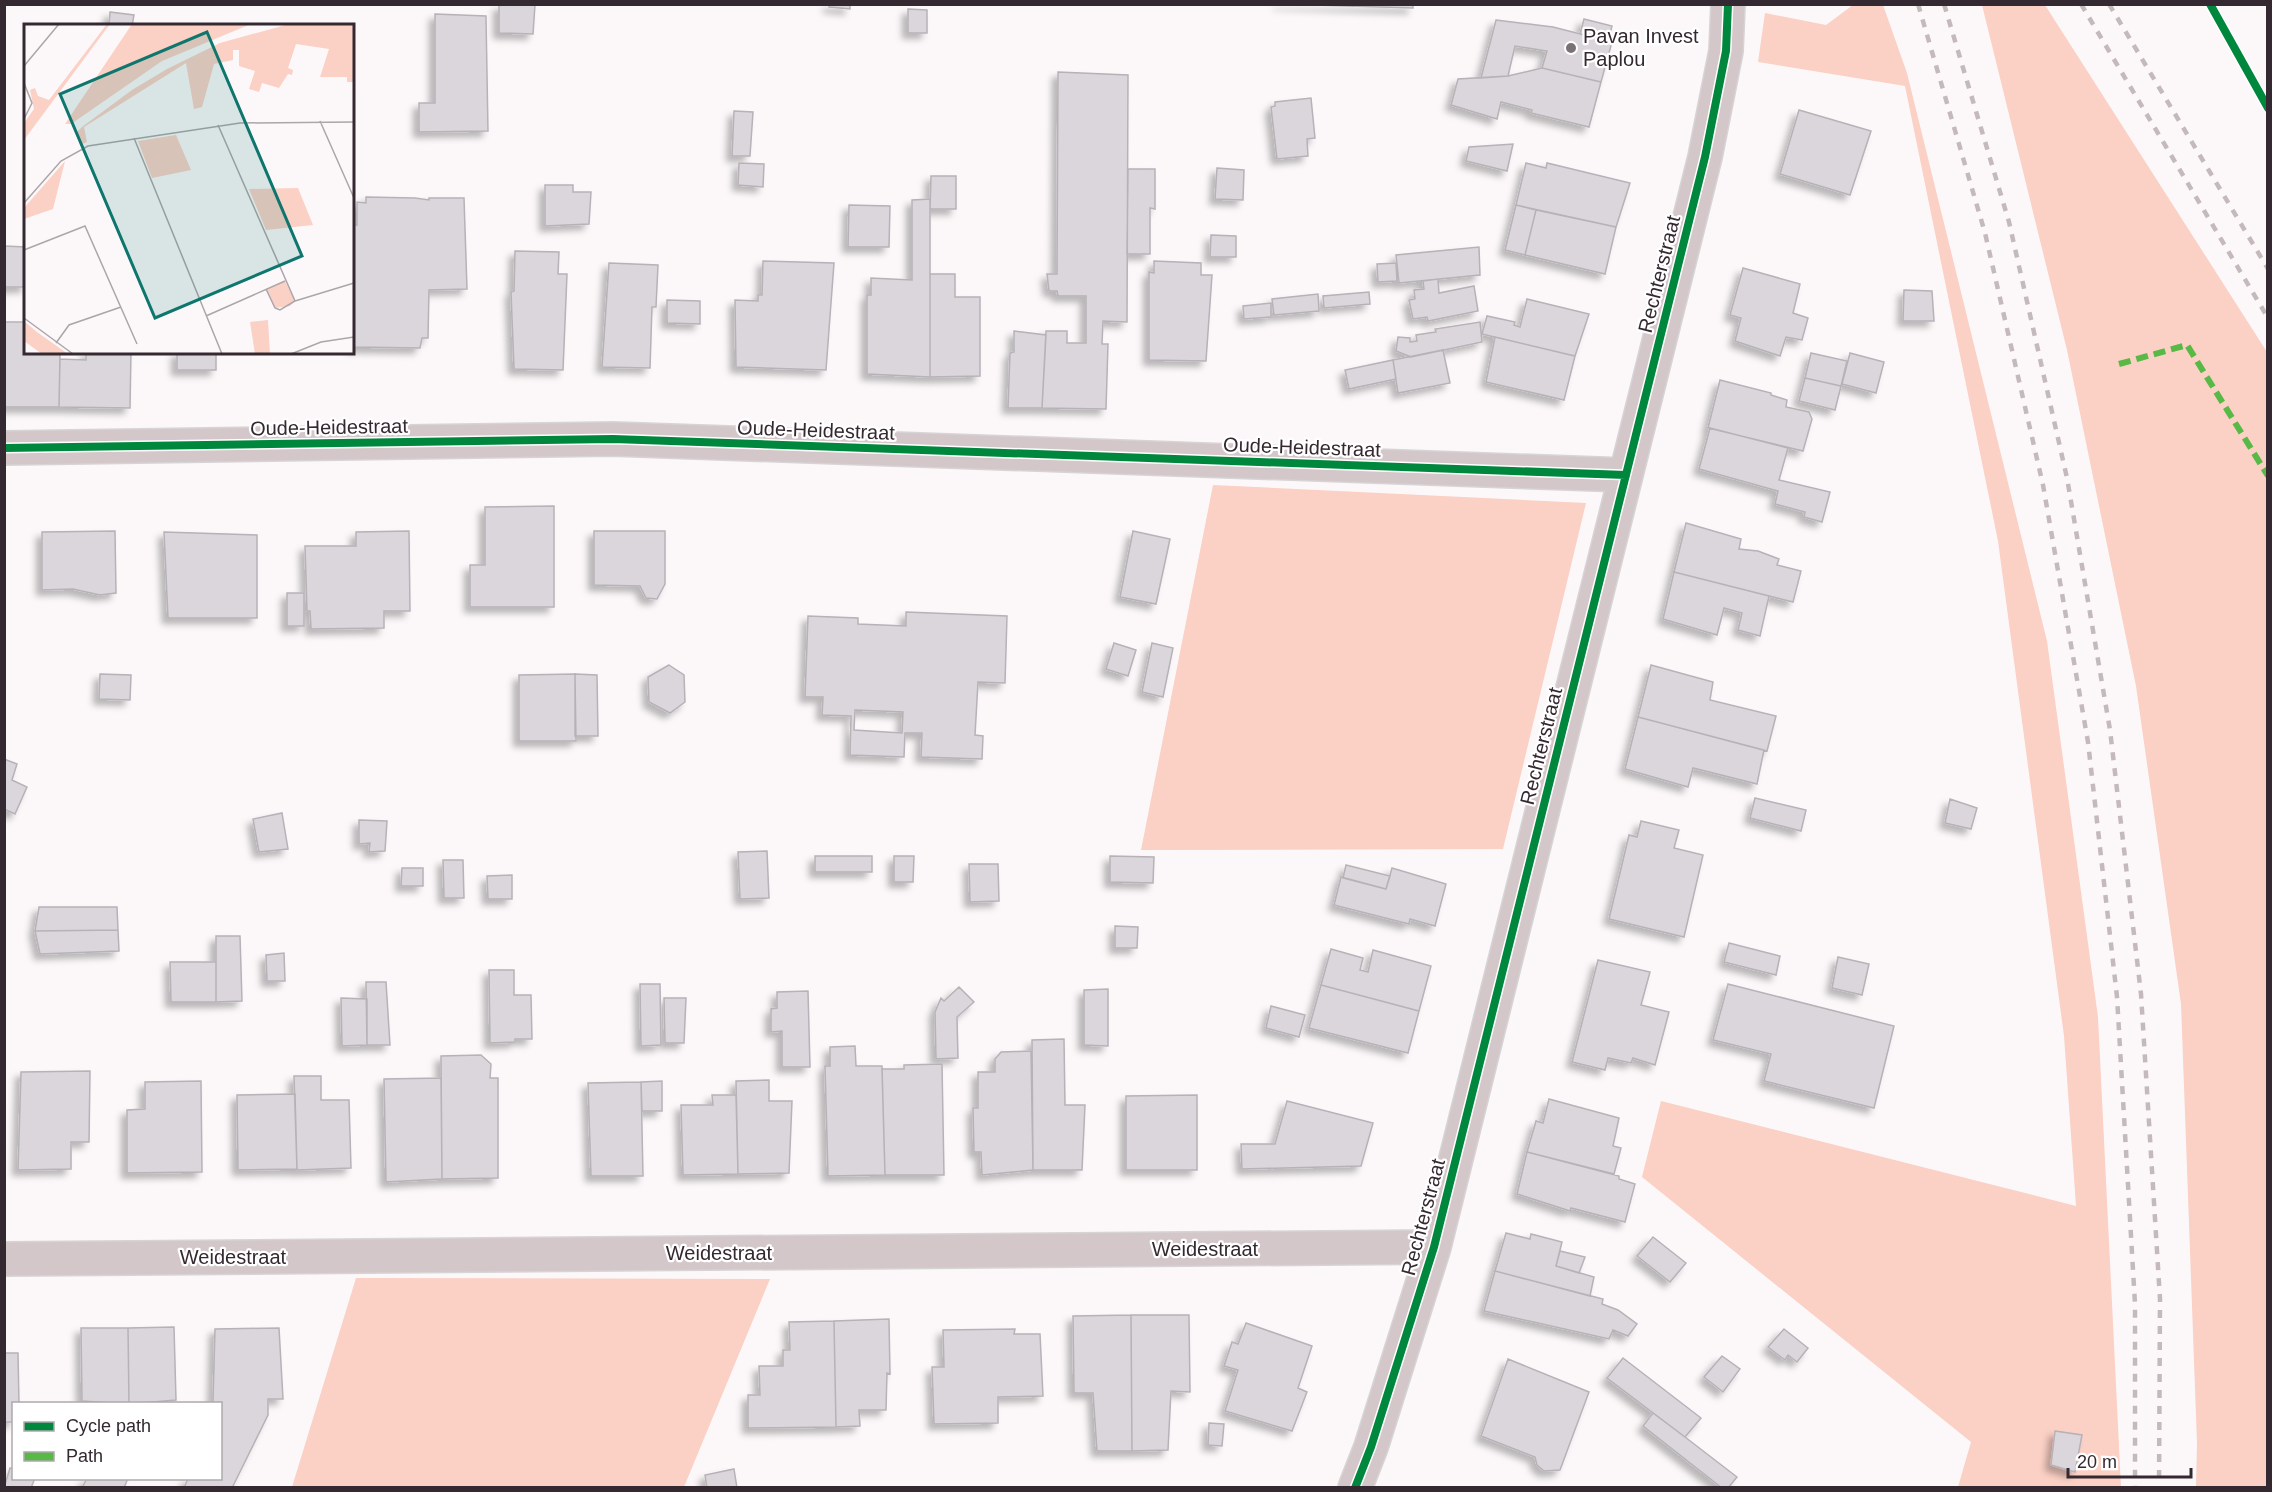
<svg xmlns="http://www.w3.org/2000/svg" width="2272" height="1492" viewBox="0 0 2272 1492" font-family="Helvetica,sans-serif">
<defs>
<filter id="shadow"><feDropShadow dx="-5.5" dy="5.5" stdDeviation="3" flood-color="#0004"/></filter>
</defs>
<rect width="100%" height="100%" fill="#fcf8fa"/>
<!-- green -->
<path fill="#fbd0c5" d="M1853,5H1883L1907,73L2047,641L2098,1017L2121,1487H1958L1971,1442L1642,1177L1661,1101L2076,1206L2064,1036L1998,541L1905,86L1758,62L1765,13L1826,25Z
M1982,5H2045L2267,352V1487H2196L2197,1443L2181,1004L2136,686L2067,350Z
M1213,485L1586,503L1503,849L1141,850Z
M356,1278L770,1279L684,1487H292Z"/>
<!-- building -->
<path fill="#dbd6dc" stroke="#b6b2b7" stroke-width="1.5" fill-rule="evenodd" filter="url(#shadow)" d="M829,4H850V9L829,7Z
M1278,4H1413V8Z
M499,5H535L533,34L499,33Z
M908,9L927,10V33H908Z
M110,12L134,15L132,26H106L109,25Z
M435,14L486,16L488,131L419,132V103H435Z
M1584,19L1612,26L1608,41L1580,34Z
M1496,20L1553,27L1612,42L1601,82L1542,68L1547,51L1515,46L1508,76L1481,78Z
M1542,68L1601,82L1589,127L1531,113L1532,110L1501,102L1497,119L1451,105L1458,79L1508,76Z
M1058,72L1128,75L1127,322L1103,321L1102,344H1108L1106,409L1042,408L1046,331H1067V343H1086V296H1058L1057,291H1049L1047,274H1057Z
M1311,98L1315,138L1307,139L1308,156L1277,159L1271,107L1275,106V102Z
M1799,110L1871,131L1850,195L1780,174Z
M734,111L753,112L750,156H732Z
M1513,144L1507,171L1466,161L1469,147Z
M739,163L764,164L763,187L738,185Z
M1526,163L1546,168L1547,163L1630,183L1616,227L1516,205Z
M1217,168L1244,170L1243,200L1215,199Z
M1128,169H1155V209L1150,208V254H1127Z
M931,176H956V209H930Z
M545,185H573V192H591L589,224L545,226Z
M366,197L415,198L429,200V198H464L467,289L429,290L428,338H422L420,348L352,347V225H357V202L366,203Z
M930,199V377L867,374V295H871V278L912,280V200Z
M849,205L890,206L889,247H848Z
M1516,205L1536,210L1525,255L1505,250Z
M1536,210L1616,227L1605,274L1525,255Z
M1211,235L1236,236V257H1210Z
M4,246L26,247V287H4Z
M1479,247L1480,275L1399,283L1396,255Z
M515,251L559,252L558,274H567L563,370L514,369L511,292L514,291Z
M763,261L834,263L826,370L736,367L735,300L758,301V295H762Z
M1154,261L1201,263V275H1212L1206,361L1149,360V272L1154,273Z
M609,263L658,265L656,307H652L650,368L602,367Z
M1396,263L1397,281L1378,282L1377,264Z
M1743,268L1800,284L1793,313L1808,318L1802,340L1786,337L1780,356L1735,341L1741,318L1730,315Z
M930,274H955V297H980V376L930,377Z
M1438,279L1439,293L1474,286L1478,311L1428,321L1427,317L1413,319L1409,300L1415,299L1414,290L1424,289L1423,281Z
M1904,290L1932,291L1934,321H1903Z
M1369,292L1370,304L1324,308L1323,296Z
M1318,294L1319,311L1274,315L1272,299Z
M1527,299L1589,314L1575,356L1482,334L1487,316L1515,322L1514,325L1520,327Z
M667,300L700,301V324L667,323Z
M1271,303V317L1244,319L1243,306Z
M4,322H26V352H60L59,407H4Z
M1480,322L1482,342L1411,357L1396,351L1398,337L1410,338V342L1417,341L1416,335L1436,332L1435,329Z
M1014,331L1046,335L1042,408H1008L1010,353L1014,352Z
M1495,337L1575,356L1564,400L1486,382Z
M1443,350L1450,383L1398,393L1393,360Z
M86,352H131L130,408L59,407L60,359L86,360Z
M177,352H216V370H177Z
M1811,353L1847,361L1841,386L1805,378Z
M1850,353L1884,362L1876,393L1842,384Z
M1393,360L1396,379L1349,389L1345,370Z
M1805,378L1841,386L1835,410L1799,401Z
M1720,380L1771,393V395L1787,400L1786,407L1809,412L1812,419L1803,451L1708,428Z
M1710,428L1788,448L1779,480L1830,492L1822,522L1804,517L1805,512L1775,504L1778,491L1699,469Z
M554,506V607H470V565H485V507Z
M1686,523L1741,539L1739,549L1758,551L1779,559L1777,565L1801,571L1793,602L1674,572Z
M115,531L116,593L100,595L73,589L42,590V532Z
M409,531L410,611H384V628L311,629L310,611H307L305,546H356V532Z
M594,531H665V584L657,599L646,598L640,586L594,585Z
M1133,531L1170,539L1156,604L1120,597Z
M164,532L257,535V618H168Z
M1674,572L1769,596L1760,636L1738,630L1742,613L1724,608L1717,635L1663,619Z
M287,593H304V626H287Z
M906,612L1007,616L1005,683L978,682L975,735L983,736L982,759L921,757L922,733H905L904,757L850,755L851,716L822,715L823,697H805L808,616L858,618V624L906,626ZM855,710L903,712L902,733L854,730Z
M1114,643L1136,650L1128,676L1106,669Z
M1152,643L1173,648L1163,697L1142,692Z
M669,665L684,675L685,702L670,713L649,702L648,677Z
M1651,665L1713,682L1710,700L1776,716L1767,751L1638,717Z
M100,674L131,675L130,700L99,699Z
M575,674L597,675L598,736H575Z
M575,674L576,741H519V675Z
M1638,717L1764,750L1757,784L1693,768L1688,787L1625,769Z
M4,759L17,764L12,780L27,787L15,814L4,809Z
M1755,798L1806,810L1801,831L1750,818Z
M1950,799L1977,808L1971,829L1945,823Z
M282,813L288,849L259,852L253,819Z
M359,820L387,821L385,851L369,852L370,843L359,844Z
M1641,821L1679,830L1674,848L1703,855L1684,937L1609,919L1629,835L1637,837Z
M767,851L769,898L740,899L738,852Z
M815,856H872V872H815Z
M894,856H914L913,882H894Z
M1110,856L1154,857L1153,883L1110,882Z
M443,860H463L464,898H444Z
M969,864H998L999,901L970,902Z
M1346,865L1390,876L1386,889L1343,878Z
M402,868H423V886H401Z
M1392,868L1446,884L1435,926L1410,919L1409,924L1334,905L1341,877L1386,889Z
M512,875V899H488L487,876Z
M39,907H117L118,930L35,931Z
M1115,926L1138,927L1137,948H1115Z
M118,930L119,951L40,954L35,931Z
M216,936H240L242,1001L216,1002Z
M1729,943L1780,956L1776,975L1724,962Z
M1331,949L1363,958L1360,970L1368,972L1373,950L1431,966L1419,1011L1321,985Z
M284,953L285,981H267L266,955Z
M1838,957L1869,964L1862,995L1832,988Z
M1598,960L1650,972L1641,1005L1669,1012L1655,1065L1633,1058L1631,1063L1608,1058L1605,1070L1572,1062Z
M170,962H216V1002H171Z
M489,970H514V995H531L532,1039H515V1042L490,1043Z
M366,982H386L390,1045H367Z
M640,984H660L661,1045L641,1046Z
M1728,984L1894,1026L1874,1108L1764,1081L1771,1054L1713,1040Z
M1321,985L1419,1011L1408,1053L1309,1028Z
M959,987L974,1002L957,1017L958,1058L936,1059L935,1012L941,998L944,1001Z
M1108,989V1046L1084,1045V990Z
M808,991L810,1067H782V1031L771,1032V1009L777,1008V992Z
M341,998L367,999V1045L342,1046Z
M664,998H686L684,1043H665Z
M1271,1006L1305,1015L1299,1037L1266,1028Z
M1064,1039L1065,1105H1085L1082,1170H1033L1032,1040Z
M855,1046L856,1066H882L885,1175L828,1176L825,1066H830V1047Z
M1031,1051L1033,1170L982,1175L981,1152H974L973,1108H978V1072H995V1059L1001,1052Z
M481,1055L491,1064L490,1078H498V1178L442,1179L441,1056Z
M942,1064L944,1175H885L882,1069H904V1065Z
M90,1071L89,1142H71V1169L18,1170L21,1072Z
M294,1076H321V1100H349L351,1168L297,1170Z
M441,1078L442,1179L386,1182L384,1079Z
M769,1080V1101H792L789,1173L738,1174L736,1081Z
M201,1081L202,1172L127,1173V1110L145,1109V1082Z
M662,1081V1111H642L641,1082Z
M641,1082L643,1176H591L588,1083Z
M295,1094L297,1169L238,1170L237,1095Z
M712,1095H736L738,1174L683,1175L681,1105H713Z
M1197,1095V1170H1126V1096Z
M1549,1099L1619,1118L1613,1146L1621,1148L1614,1174L1527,1152L1536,1121L1543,1123Z
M1287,1101L1373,1123L1361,1166L1242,1169L1241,1144H1275Z
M1527,1152L1619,1176V1179L1635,1184L1625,1222L1571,1208L1570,1211L1517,1194Z
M1506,1233L1530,1239L1531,1234L1562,1242L1556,1266L1594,1277L1590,1296L1495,1271Z
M1653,1237L1686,1263L1670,1282L1637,1256Z
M1560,1251L1585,1257L1579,1273L1556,1266Z
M1495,1271L1603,1299L1602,1304L1618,1310L1637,1324L1628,1336L1613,1330L1609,1339L1484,1311Z
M1131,1315H1189L1190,1392L1171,1391L1168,1450L1132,1451Z
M1131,1315L1132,1451H1097L1093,1393H1074L1073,1316Z
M889,1319L890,1374L887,1373L886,1410H859L860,1426L836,1427L834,1321Z
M834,1321L836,1427L748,1428V1395H760L759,1366H783V1350H790L789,1322Z
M1246,1323L1312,1346L1298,1388L1307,1392L1292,1431L1225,1411L1238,1370L1224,1366L1232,1342L1238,1344Z
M174,1327L176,1400L129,1404L128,1328Z
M81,1328H128L129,1404L82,1401Z
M279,1328L283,1399H268V1415L232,1488H184L188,1478H220V1404H214L213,1401L215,1329Z
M1015,1329L1014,1334H1040L1043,1396L998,1397V1423L934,1424L932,1367H944L943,1330Z
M1784,1329L1808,1348L1797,1362L1788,1355L1785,1360L1768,1347Z
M4,1353H18L19,1404H14V1422H4Z
M1722,1356L1740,1369L1723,1392L1704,1377Z
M1623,1358L1701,1418L1685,1437L1607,1378Z
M1508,1359L1589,1392L1560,1470L1544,1471L1537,1465L1535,1457L1481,1436Z
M1653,1413L1685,1437L1737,1477L1728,1488H1722L1643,1426Z
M1209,1423L1224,1424L1222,1446L1208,1445Z
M2055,1431L2082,1435L2075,1472L2051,1465Z
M10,1468L14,1469V1478H35L31,1488H4Z
M734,1469L737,1488H707L705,1475Z
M87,1478H128L124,1488H82Z"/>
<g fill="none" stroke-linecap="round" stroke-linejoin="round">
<defs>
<path id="minor" d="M4,448L613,439L1626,475
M4,1259L1434,1247
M1355,1488L1371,1447L1434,1247L1705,157L1726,51L1728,4"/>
</defs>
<!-- minor casing -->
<use href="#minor" stroke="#d7d4d6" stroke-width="36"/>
<!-- minor -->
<use href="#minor" stroke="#d4c7c9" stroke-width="33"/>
<!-- rail -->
<path stroke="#c4babc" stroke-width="4.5" stroke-dasharray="8 8" stroke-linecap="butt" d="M1918,4L1985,233L2043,485L2088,742L2117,997L2135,1304V1488
M1944,4L2009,222L2067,478L2110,730L2141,994L2160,1299L2159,1488
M2081,4L2268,318
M2109,4L2268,269"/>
<!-- quiet -->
<path stroke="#58b947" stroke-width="6" stroke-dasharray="12 6" stroke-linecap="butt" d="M2119,364L2187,345L2268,476"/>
<defs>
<path id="cycleway" d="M2210,4L2268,108
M4,448L613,439L1626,475
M1355,1488L1371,1447L1434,1247L1705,157L1726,51L1728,4"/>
</defs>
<!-- cycleway casing -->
<use href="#cycleway" stroke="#fff" stroke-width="11"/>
<!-- cycleway -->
<use href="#cycleway" stroke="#00873e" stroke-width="8"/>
</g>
<!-- markers -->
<circle fill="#7a7177" stroke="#fff" stroke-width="2" cx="1571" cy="48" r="6"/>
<g text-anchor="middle" stroke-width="4.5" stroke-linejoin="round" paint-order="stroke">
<!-- poi labels -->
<g font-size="20" fill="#342930" stroke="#fff" text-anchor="start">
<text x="1583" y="43">Pavan Invest<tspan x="1583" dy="23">Paplou</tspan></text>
</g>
<!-- street labels -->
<g font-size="20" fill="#342930" stroke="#fff">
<text transform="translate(1659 274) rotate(-76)" y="7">Rechterstraat</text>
<text transform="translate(329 427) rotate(-1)" y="7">Oude-Heidestraat</text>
<text transform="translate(816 430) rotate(2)" y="7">Oude-Heidestraat</text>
<text transform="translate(1302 447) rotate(2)" y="7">Oude-Heidestraat</text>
<text transform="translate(1541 746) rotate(-76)" y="7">Rechterstraat</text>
<text transform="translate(1423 1217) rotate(-75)" y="7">Rechterstraat</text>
<text x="1205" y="1256">Weidestraat</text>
<text x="719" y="1260">Weidestraat</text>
<text x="233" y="1264">Weidestraat</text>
</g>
</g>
<!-- overview -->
<g transform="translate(24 24)">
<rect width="330" height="330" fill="#fcf8fa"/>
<path d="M83,0H86L0,116V99L10,85L6,66L11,64L14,72L25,76ZM108,0H227L138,37L47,100H41ZM265,0H330L329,58H323V53H296L305,25L272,20L264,44L269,46L268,51L264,50L255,64L238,59L235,68L225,65L231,47L215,42V26H209V36L190,40L178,83L170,85L162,39L60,103L63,118L58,120L52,109L58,103L108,66L143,45L196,19ZM152,111L167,146L128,154L114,117ZM41,137L29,185L0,195V184ZM274,164L289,201L242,206L225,165ZM261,257L271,277L266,282L251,284L242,265ZM244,296L246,330H231L226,298ZM0,297L13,308L44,330H18L0,317Z" fill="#fbd0c5"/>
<path fill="none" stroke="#aca5a9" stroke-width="1.5" d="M0,42L35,0M0,59L8,79L0,95M296,97L330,174M194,101L271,277L256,286L251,284L242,265M110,114L198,330M0,179L37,137L64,122L216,99L330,98M0,226L61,202L113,320M271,277L330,259M182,292L261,257M0,294L49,330M32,319L45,301L97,283M267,330L297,318L330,313"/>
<path fill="#0f766e" fill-opacity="0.15" stroke="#0f766e" stroke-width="3" d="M183,8L278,232L131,294L36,70Z"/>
<rect width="330" height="330" fill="none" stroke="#342930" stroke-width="3"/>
</g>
<!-- border -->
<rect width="2272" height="1492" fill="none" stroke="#342930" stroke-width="12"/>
<!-- legend -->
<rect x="12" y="1402" width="210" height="78" fill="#ffffff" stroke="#aea9ac" stroke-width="1.5"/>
<rect x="24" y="1422" width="30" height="9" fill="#00873e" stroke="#aea9ac" stroke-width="1.5"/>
<text x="66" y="1432" font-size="18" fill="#342930">Cycle path</text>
<rect x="24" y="1452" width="30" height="9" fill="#58b947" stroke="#aea9ac" stroke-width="1.5"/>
<text x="66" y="1462" font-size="18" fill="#342930">Path</text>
<!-- scale -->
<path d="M2068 1468v9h123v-9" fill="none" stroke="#342930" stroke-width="3"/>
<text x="2077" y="1468" font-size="18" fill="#342930" stroke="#ffffff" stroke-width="4.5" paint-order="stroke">20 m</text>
</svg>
